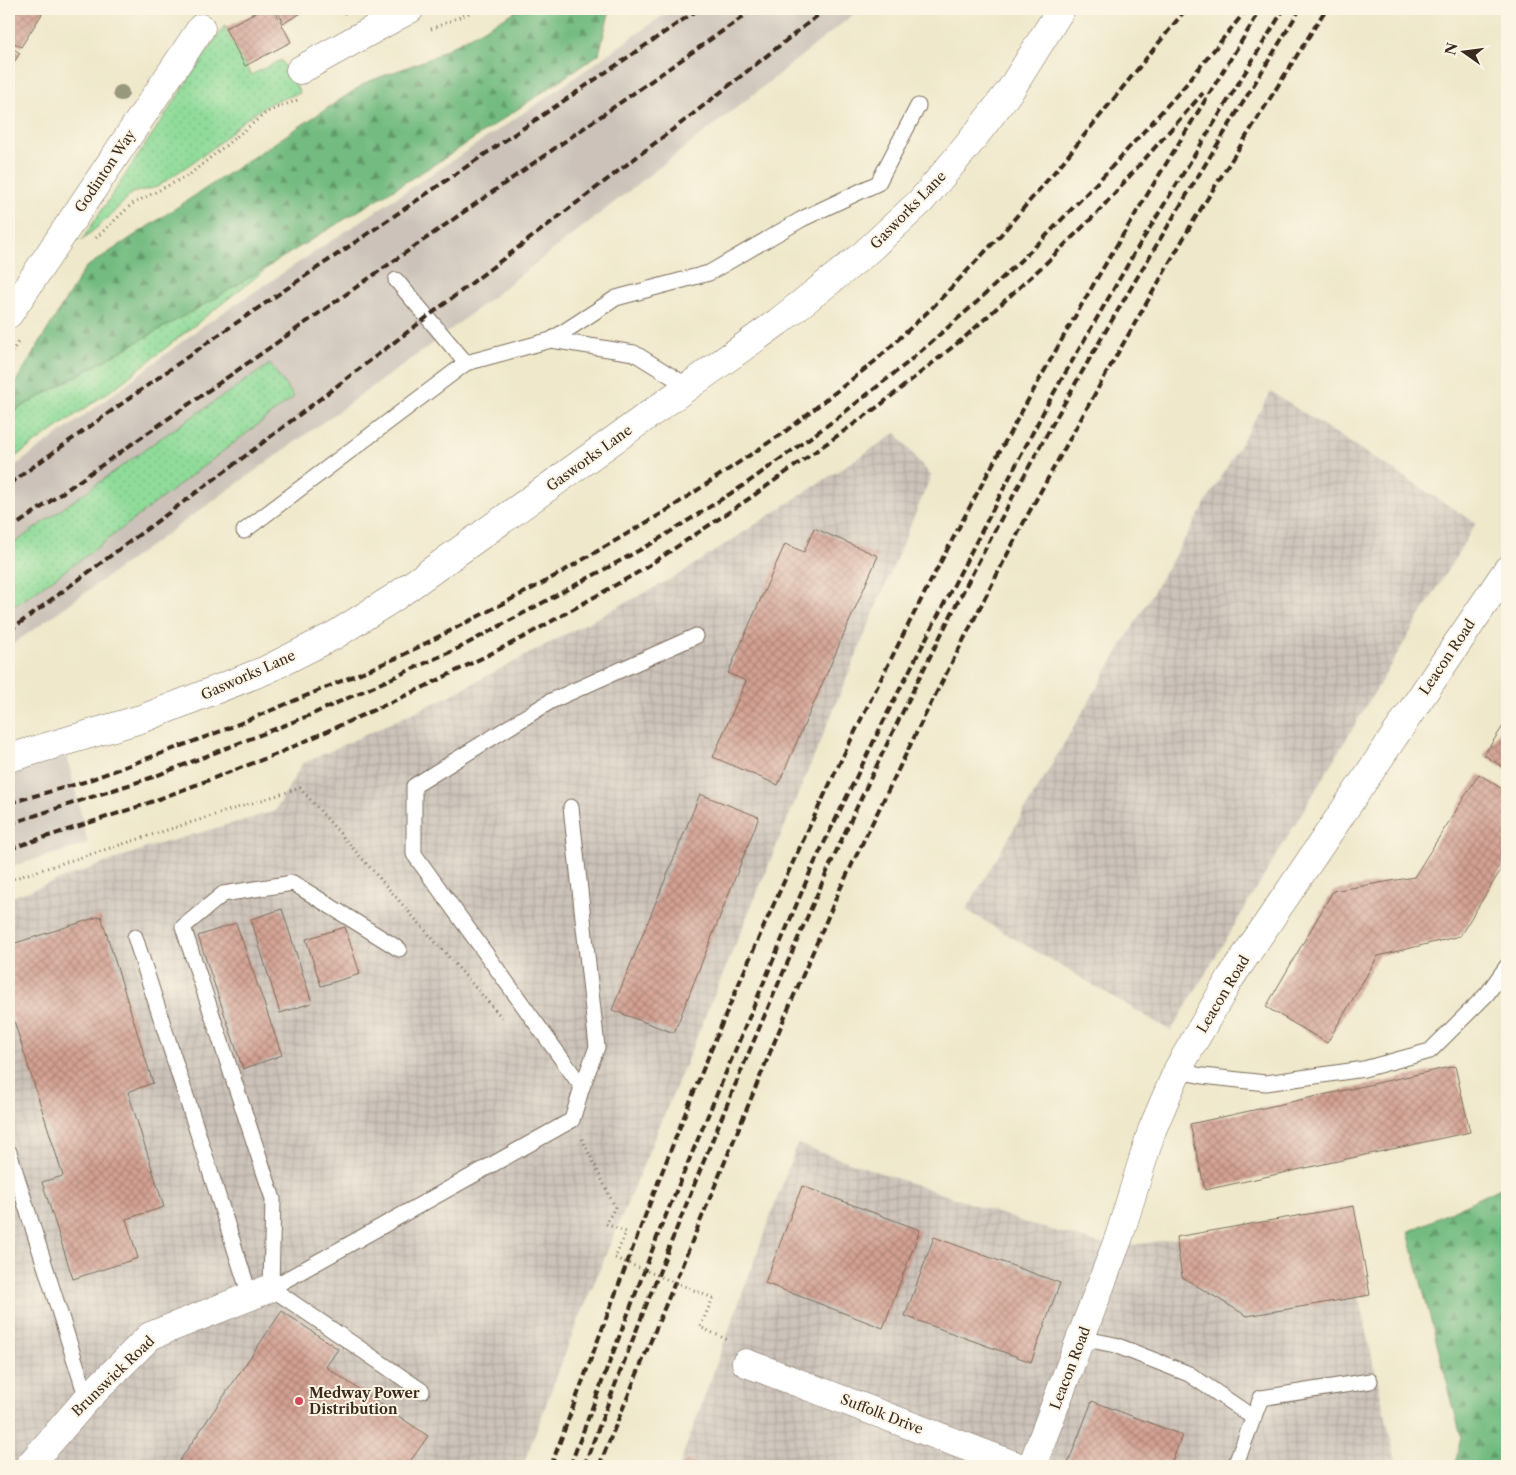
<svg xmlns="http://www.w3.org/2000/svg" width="1516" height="1475" viewBox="0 0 1516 1475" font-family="'Libre Caslon Text',serif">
<defs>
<pattern id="industrial-grid" width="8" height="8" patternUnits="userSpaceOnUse" patternTransform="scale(1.25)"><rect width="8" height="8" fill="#ccc2b9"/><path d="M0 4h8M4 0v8" fill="none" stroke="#b0a79f"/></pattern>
<pattern id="grass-dots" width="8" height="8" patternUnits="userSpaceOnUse" patternTransform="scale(1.25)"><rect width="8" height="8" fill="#8fdb99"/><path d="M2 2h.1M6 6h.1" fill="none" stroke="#7cbc83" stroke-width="1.8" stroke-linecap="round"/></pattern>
<pattern id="forest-firs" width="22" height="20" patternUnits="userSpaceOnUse" patternTransform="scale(1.25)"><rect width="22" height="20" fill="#73bb81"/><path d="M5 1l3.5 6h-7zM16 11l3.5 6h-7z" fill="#609869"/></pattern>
<pattern id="building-cross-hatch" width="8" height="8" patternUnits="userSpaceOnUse" patternTransform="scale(1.25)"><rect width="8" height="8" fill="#d3a193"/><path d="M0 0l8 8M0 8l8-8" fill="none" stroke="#ac8377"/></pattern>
</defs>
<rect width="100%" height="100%" fill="#fcf5e5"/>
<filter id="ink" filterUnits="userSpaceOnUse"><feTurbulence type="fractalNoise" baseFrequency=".02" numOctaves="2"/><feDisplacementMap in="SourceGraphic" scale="10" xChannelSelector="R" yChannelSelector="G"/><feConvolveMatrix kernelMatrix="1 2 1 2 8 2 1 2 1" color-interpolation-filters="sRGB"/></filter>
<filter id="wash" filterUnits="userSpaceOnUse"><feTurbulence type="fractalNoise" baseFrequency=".0096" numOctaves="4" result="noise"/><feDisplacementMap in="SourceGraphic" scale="20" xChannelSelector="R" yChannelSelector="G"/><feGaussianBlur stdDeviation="1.12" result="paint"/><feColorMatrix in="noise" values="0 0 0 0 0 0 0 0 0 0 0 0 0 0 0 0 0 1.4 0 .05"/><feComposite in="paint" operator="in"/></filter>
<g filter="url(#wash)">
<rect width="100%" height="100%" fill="#efe8cb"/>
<!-- industrial -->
<path fill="url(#industrial-grid)" d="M1271,392L1476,523L1171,1031L966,910Z
M896,433L931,476L569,1343L523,1466H9V898L146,848L275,811L302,764L449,696L678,575Z
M797,1144L1027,1223L1115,1248L1339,1213L1397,1466H679Z"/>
<!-- railway -->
<path fill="#ccc2b9" d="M672,9H860L759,90L428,347L9,647V470L91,411L200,328L543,100Z
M67,756L88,844L9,867V773Z"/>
<!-- grass -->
<path fill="url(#grass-dots)" stroke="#65825c" d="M225,25L251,75L281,60L300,93L270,103L243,121L213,148L157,187L132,193L109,217L82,240Z
M275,262L117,386L9,461V414Z
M270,364L294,397L90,553L9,610V547L161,438Z"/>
<!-- forest -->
<path fill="url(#forest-firs)" stroke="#577250" d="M520,9H610L599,54L448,156L216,298L9,414V393L85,268L367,82L429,59Z
M1507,1185V1466H1455L1461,1436L1408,1232Z"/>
<g id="blocks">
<!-- building -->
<path fill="url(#building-cross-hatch)" d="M9,9H45L21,47L9,40Z
M262,9H274L291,42L245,66L225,28Z
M276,9H308L284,23Z
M342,9H353L344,14Z
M9,46L20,53L9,70Z
M814,528L878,556L778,785L713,757L746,681L728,673L785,544L804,552Z
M1507,720V770L1484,755Z
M1479,774L1507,792V860L1460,936L1378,956L1327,1043L1266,1007L1333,891L1414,877Z
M700,794L759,817L674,1033L612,1010Z
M282,909L312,1003L280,1013L251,919Z
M101,916L153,1083L128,1092L164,1207L126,1219L138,1258L73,1279L42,1182L63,1176L9,1005V945Z
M236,923L282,1055L243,1069L198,936Z
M345,927L360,974L321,986L306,939Z
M1455,1066L1470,1132L1205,1190L1190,1124Z
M802,1186L920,1230L883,1328L765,1283Z
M1354,1206L1370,1295L1247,1316L1182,1277L1176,1237Z
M934,1237L1060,1283L1031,1362L905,1316Z
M282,1311L338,1349L326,1367L428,1436L407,1466H176Z
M1092,1401L1182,1435L1170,1466H1067Z
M685,1460L702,1466H682Z"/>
</g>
</g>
<g filter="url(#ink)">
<use href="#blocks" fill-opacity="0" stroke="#7a6c5b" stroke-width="1"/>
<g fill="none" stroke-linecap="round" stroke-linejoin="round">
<defs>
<path id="lane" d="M396,280L466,363
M551,340L634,353L689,387
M244,531L466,363L551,340L616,298L709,273L802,219L878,183L918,106
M135,937L250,1296
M1177,1071L1203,1076L1266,1083L1364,1069L1430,1051L1487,994L1507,966
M582,1087L414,854V786L551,701L696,636
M9,1152L87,1399
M271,1288L572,1120L582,1087L597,1047L571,807
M271,1288L273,1199L183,927L223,894L293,883L399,949
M271,1288L422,1391
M1081,1338L1115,1345L1189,1374L1254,1418
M1235,1466L1261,1398L1370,1381"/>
<path id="street" d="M300,70L410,9
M9,314L201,28
M9,758L144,718L266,670L335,635L395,597L778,322L864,254L921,201L968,145L1011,89L1061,9
M746,1363L1017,1466
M29,1466L87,1399L150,1336L271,1288"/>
<path id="secondary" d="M1032,1466L1119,1237L1152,1130L1178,1069L1231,977L1507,570"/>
</defs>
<!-- lane casing -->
<use href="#lane" stroke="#7a6c5b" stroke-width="17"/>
<!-- street casing -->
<use href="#street" stroke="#7a6c5b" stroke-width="29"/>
<!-- secondary casing -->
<use href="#secondary" stroke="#7a6c5b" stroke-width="29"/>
<!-- path -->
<path stroke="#7a6c5b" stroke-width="3" stroke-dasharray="1 4" stroke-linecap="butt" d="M431,29L479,9
M96,238L132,204L189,175L267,112L300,99
M9,356L18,342
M9,880L300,788L504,1020
M582,1139L615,1207L606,1224L626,1232L615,1258
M713,1298L700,1327L730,1341"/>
<!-- lane -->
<use href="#lane" stroke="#fff" stroke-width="15"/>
<!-- street -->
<use href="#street" stroke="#fff" stroke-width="28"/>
<!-- secondary -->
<use href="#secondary" stroke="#fff" stroke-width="28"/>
<!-- rail -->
<path stroke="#3b2a1e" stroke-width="4" stroke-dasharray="8 4" stroke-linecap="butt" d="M9,484L214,338L699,9
M9,530L754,9
M9,631L236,463L693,114L826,9
M9,803L84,782L224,730L399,657L543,583L666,511L786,431L874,362L933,307L998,238L1062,163L1186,9
M9,824L153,777L308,716L461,647L651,544L744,485L836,419L906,364L978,301L1044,238L1108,171L1183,88L1247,9
M9,849L143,805L277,754L420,689L522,638L642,570L750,498L879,406L965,337L1045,264L1097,213L1203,93
M551,1466C627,1262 702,1058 794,860C874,687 961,518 1055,352C1120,235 1192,123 1261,9
M570,1466L661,1227L811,870L888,712L1048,403L1135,252L1284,9
M584,1466C647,1301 712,1136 783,973C807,918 830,863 856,809C905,705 956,603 1010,502C1100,333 1201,172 1300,9
M599,1466L786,1014L840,889L925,715L1027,516L1107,372L1194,220L1326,9"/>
<!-- path-bridge -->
<path stroke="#7a6c5b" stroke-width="3" stroke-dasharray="1 4" stroke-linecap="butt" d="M615,1258L713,1298"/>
</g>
<!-- trees -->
<circle fill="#98987d" cx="121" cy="93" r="8"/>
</g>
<!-- markers -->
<circle fill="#d1495b" stroke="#fcf5e5" stroke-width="2" cx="299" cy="1401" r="5"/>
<g text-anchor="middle" stroke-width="4" stroke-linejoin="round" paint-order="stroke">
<!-- street labels -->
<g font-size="14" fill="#3b2a1e" stroke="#fcf5e5">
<text transform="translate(105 171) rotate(-56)" y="5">Godinton Way</text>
<text transform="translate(908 210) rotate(-46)" y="5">Gasworks Lane</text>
<text transform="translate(589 458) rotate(-36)" y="5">Gasworks Lane</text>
<text transform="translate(1447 657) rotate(-56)" y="5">Leacon Road</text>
<text transform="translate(248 675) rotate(-24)" y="5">Gasworks Lane</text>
<text transform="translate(1223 994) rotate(-59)" y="5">Leacon Road</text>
<text transform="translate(1070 1368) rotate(-69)" y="5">Leacon Road</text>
<text transform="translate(113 1376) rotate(-44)" y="5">Brunswick Road</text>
<text transform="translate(882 1414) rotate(21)" y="5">Suffolk Drive</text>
</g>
<!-- poi labels -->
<g font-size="14" font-weight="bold" fill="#3b2a1e" stroke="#fcf5e5" text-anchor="start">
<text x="309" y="1398">Medway Power<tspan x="309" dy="16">Distribution</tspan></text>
</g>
</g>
<!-- margin -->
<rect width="1516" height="1475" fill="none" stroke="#fcf5e5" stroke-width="30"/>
<!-- north arrow -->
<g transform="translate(1464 52) rotate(284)" stroke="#fcf5e5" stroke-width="4" paint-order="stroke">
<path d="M0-4L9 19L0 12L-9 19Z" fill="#3b2a1e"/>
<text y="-8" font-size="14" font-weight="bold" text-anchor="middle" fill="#3b2a1e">N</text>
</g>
</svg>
